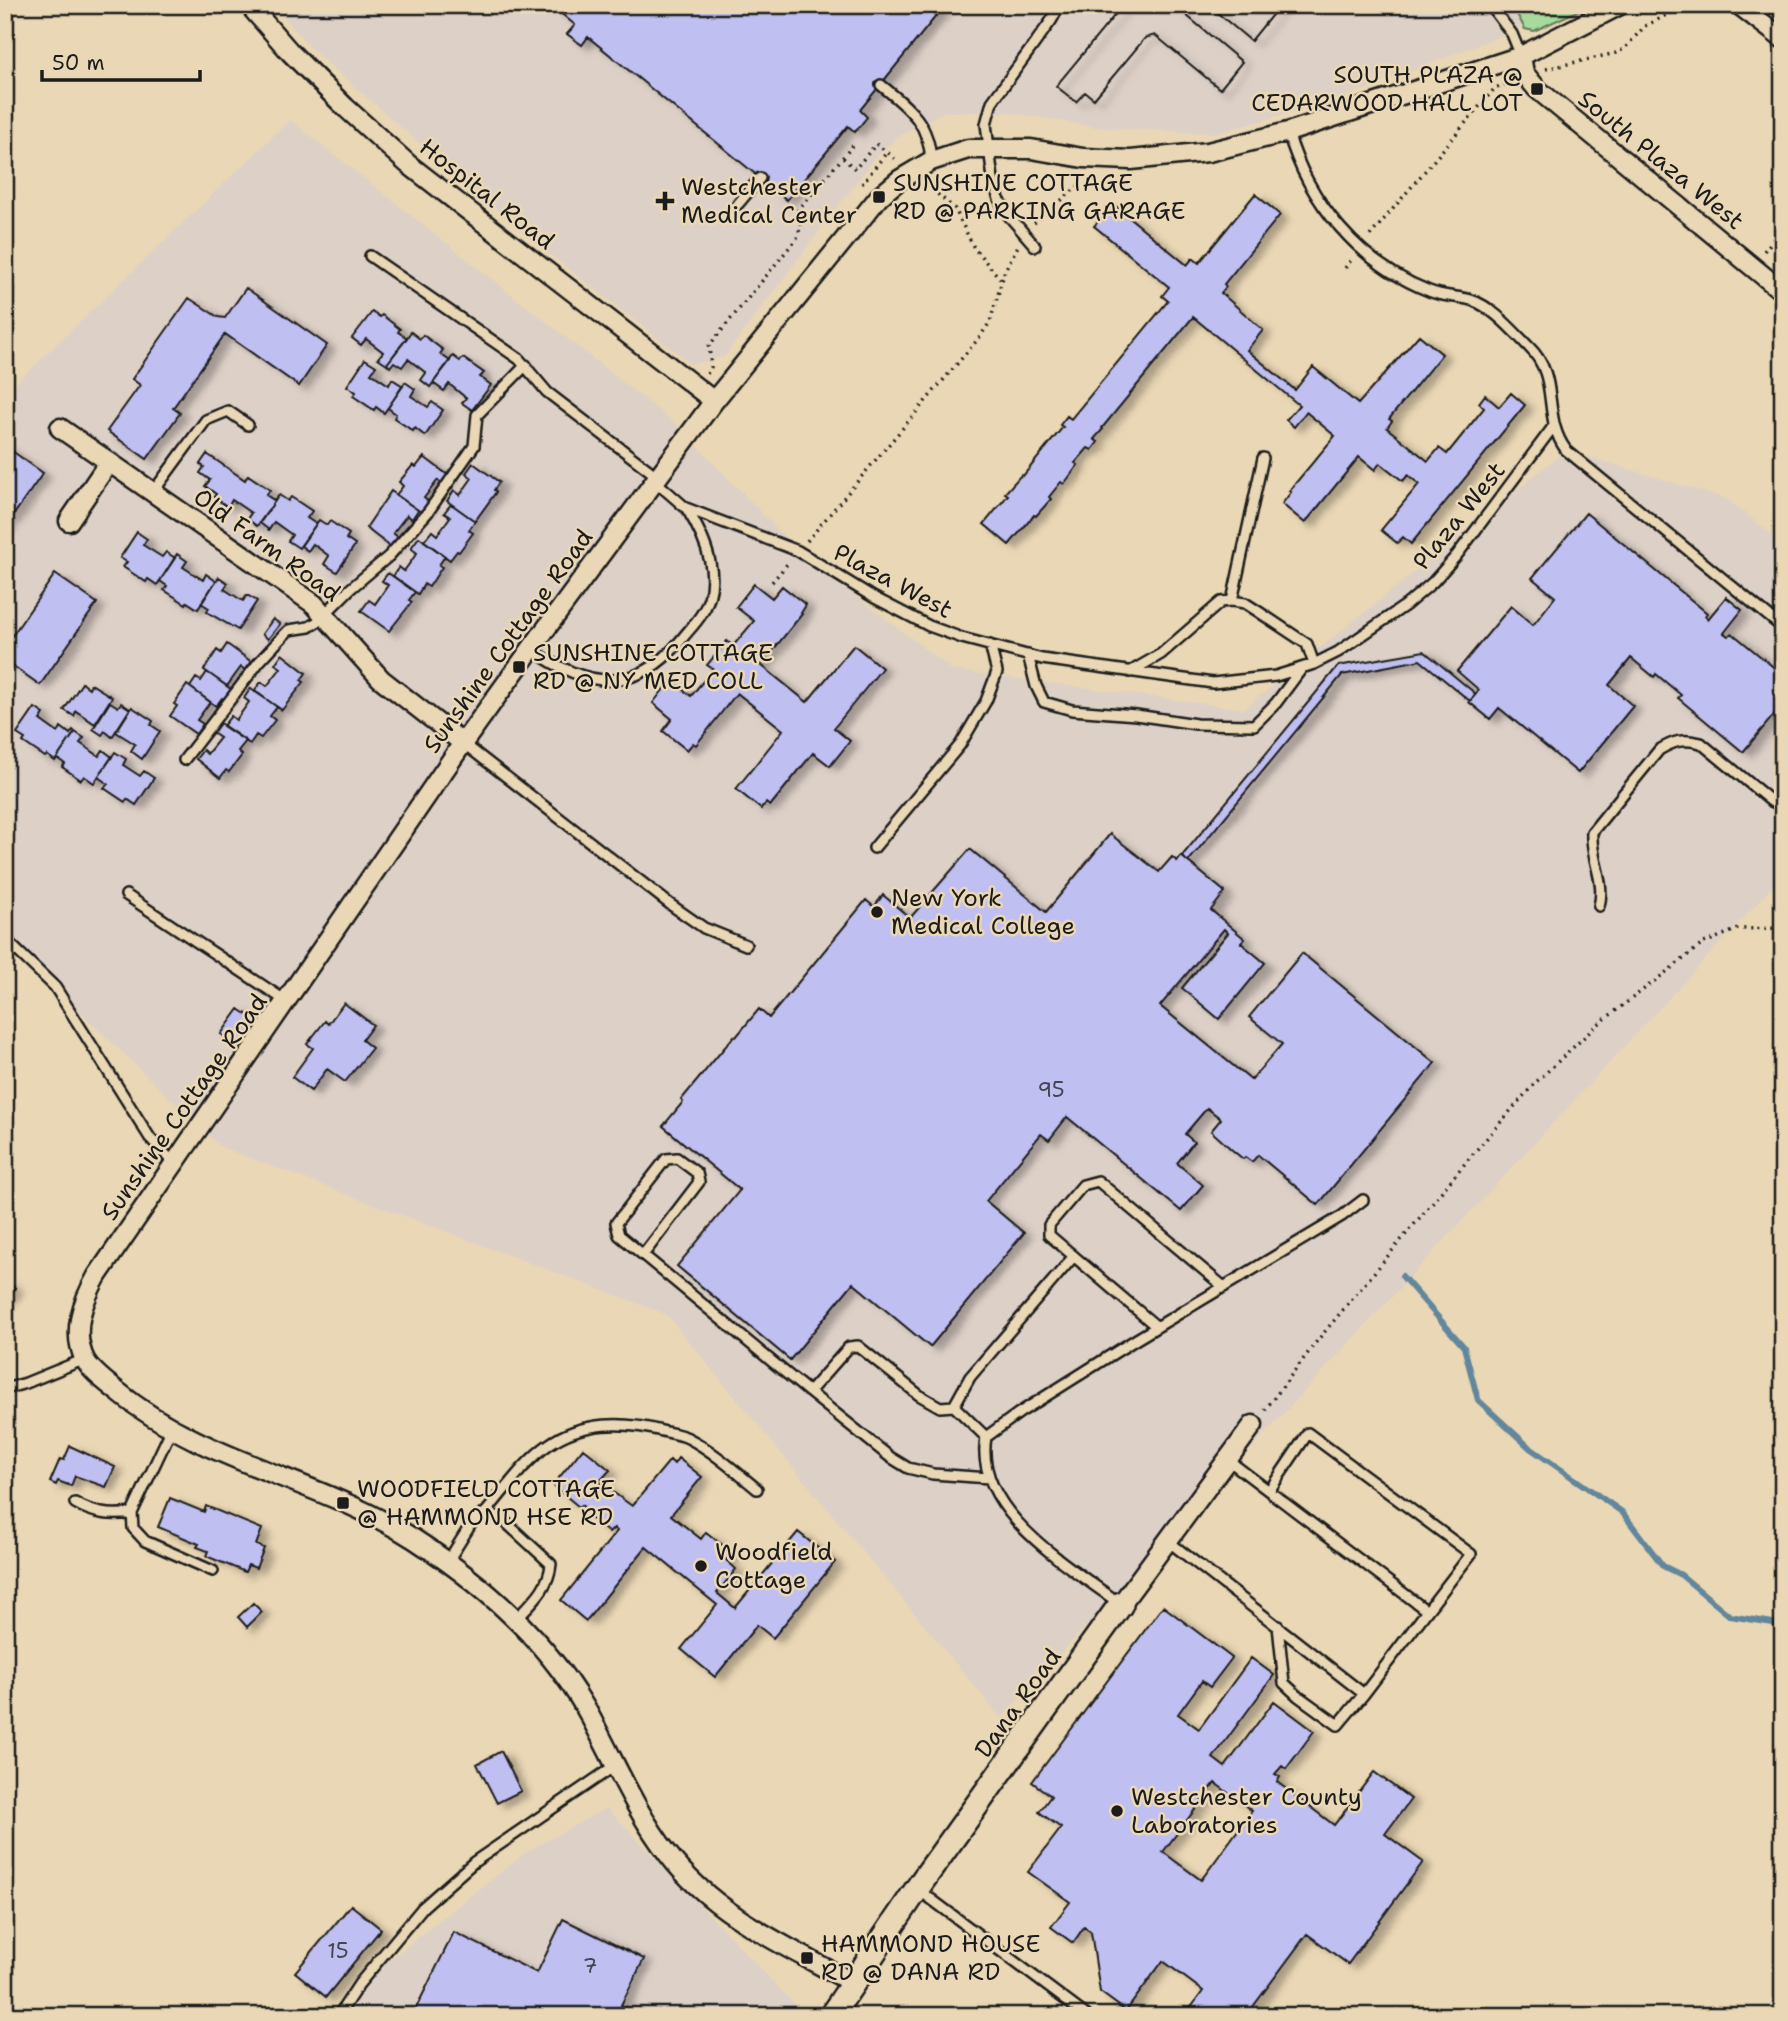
<svg xmlns="http://www.w3.org/2000/svg" width="1788" height="2021" viewBox="0 0 1788 2021" font-family="'Shantell Sans',sans-serif">
<defs>
<filter id="shadow"><feDropShadow dx="8" dy="4.5" stdDeviation="3.5" flood-color="#0004"/></filter>
</defs>
<rect width="100%" height="100%" fill="#ead7b5"/>
<filter id="ink" filterUnits="userSpaceOnUse"><feTurbulence type="fractalNoise" baseFrequency=".0143" numOctaves="2"/><feDisplacementMap in="SourceGraphic" scale="14" xChannelSelector="R" yChannelSelector="G"/><feConvolveMatrix kernelMatrix="1 2 1 2 8 2 1 2 1" color-interpolation-filters="sRGB"/></filter>
<g filter="url(#ink)">
<!-- built -->
<path fill="#ddd0c7" d="M274,5H1577L1346,97L1217,133L1101,128L1005,112H943L896,138L873,160L724,357L691,364L535,243L312,50Z
M290,120L677,425L798,551L952,670L1244,709L1566,450L1727,499L1783,544V870L1774,885L1001,1718L666,1314L221,1147L5,940V394Z
M607,1808L802,2012L800,2016H332L359,1984L528,1851Z"/>
<!-- green -->
<path fill="#a7da9b" stroke="#627b5c" stroke-width="2" d="M1512,5H1590L1534,31L1525,29Z"/>
<g fill="none" stroke-linecap="round" stroke-linejoin="round">
<!-- stream -->
<path stroke="#62879c" stroke-width="6" d="M1402,1276L1464,1347L1478,1400L1530,1448L1622,1512L1663,1566L1681,1575L1730,1616L1773,1623L1783,1627"/>
</g>
<!-- building -->
<path fill="#bfbff1" stroke="#1c1c1c" stroke-width="2" fill-rule="evenodd" filter="url(#shadow)" d="M551,5H945L860,110L867,117L855,132L848,126L787,200L588,37L582,45L567,34L575,25Z
M1123,5H1174L1242,62L1220,89L1155,35L1145,38L1094,99L1085,92L1076,102L1056,86Z
M1123,5H1174L1242,62L1220,89L1155,35L1145,38L1094,99L1085,92L1076,102L1056,86Z
M1208,5H1280L1251,41Z
M1208,5H1280L1251,41Z
M1255,194L1280,215L1224,284L1226,287L1221,293L1263,330L1247,350L1295,390L1313,367L1358,404L1419,335L1442,354L1389,419L1392,421L1387,428L1428,461L1439,448L1447,454L1484,408L1479,403L1485,395L1499,407L1511,393L1525,405L1411,544L1403,537L1397,543L1381,530L1419,484L1408,475L1403,481L1380,463L1375,470L1359,457L1305,523L1282,504L1291,492L1289,491L1335,436L1306,412L1294,427L1286,420L1299,405L1193,317L1102,428L1103,429L1094,439L1098,442L1092,450L1088,448L1075,463L1078,465L1064,484L1061,482L1049,497L1051,499L1036,516L1034,515L1009,545L984,524L1008,495L1005,493L1021,475L1023,476L1063,427L1060,425L1067,416L1071,419L1168,301L1162,296L1169,287L1094,226L1113,204L1187,265L1193,258L1199,263Z
M246,288L327,345L299,386L225,334L173,408L180,413L147,459L107,431L140,385L132,379L189,298L218,317L225,318Z
M372,312L380,317L382,315L400,329L398,332L407,338L387,364L378,358L383,352L366,339L361,345L352,338Z
M411,332L420,339L423,335L443,350L440,354L450,361L430,387L421,380L426,373L408,359L402,367L394,362L390,367L387,364Z
M453,356L460,361L463,358L484,373L480,377L491,385L472,410L462,403L466,398L449,384L444,391L433,383Z
M365,359L376,366L371,373L389,385L392,379L403,386L384,413L376,407L374,410L353,396L356,392L347,386Z
M405,382L415,389L411,396L428,407L432,402L443,410L425,436L415,428L413,431L394,418L396,414L388,408Z
M5,446L43,473L5,527Z
M207,454L245,480L248,475L270,490L266,495L275,501L257,526L247,519L251,513L232,500L228,507L214,497L216,494L205,486L210,480L200,473L204,467L200,464Z
M424,457L449,476L442,484L438,480L424,498L429,502L421,512L396,495L403,486L399,482L413,465L416,467Z
M473,463L499,482L494,490L496,492L475,521L447,501L454,490L460,495L472,478L466,473Z
M391,491L418,510L412,519L407,515L393,533L399,538L392,548L366,528Z
M279,495L288,501L291,497L312,511L307,518L316,524L299,548L288,541L292,535L274,522L269,530L260,523Z
M451,504L475,521L469,530L473,533L459,552L457,551L450,560L424,541L432,531L437,535L450,517L444,513Z
M1586,513L1707,613L1705,616L1708,619L1726,597L1742,610L1724,633L1728,636L1732,633L1783,675V704L1743,752L1678,698L1681,695L1656,674L1654,677L1631,658L1609,685L1633,706L1578,773L1499,708L1490,719L1469,702L1479,690L1457,671L1511,606L1533,625L1555,597L1532,578Z
M319,520L327,525L330,521L349,534L346,539L355,545L337,572L324,564L329,556L313,544L308,551L301,546Z
M137,532L147,539L143,545L162,557L166,552L175,558L157,585L148,579L146,582L123,567L127,562L120,558Z
M419,537L445,556L439,565L442,567L429,587L424,584L418,594L393,576L399,567L404,571L417,553L411,548Z
M177,554L187,561L183,567L203,580L206,574L216,581L198,609L187,602L186,604L164,590L167,586L160,581Z
M388,573L415,592L409,600L412,602L389,631L361,611L369,600L375,604L388,585L382,581Z
M55,574L97,603L40,685L9,663L5,664V646Z
M219,577L228,583L224,589L243,601L247,595L257,601L238,630L207,612L209,608L201,603Z
M754,584L772,598L782,586L806,605L801,613L802,614L761,665L807,702L854,645L882,668L834,728L850,741L830,766L813,753L770,806L766,803L761,809L736,789L783,730L737,693L696,745L693,743L687,750L663,731L672,719L653,703L671,680L691,696L713,669L707,665L727,641L733,646L754,621L736,607Z
M273,619L280,624L268,639L262,634Z
M227,644L253,663L247,671L241,667L227,686L204,670L217,650L221,653Z
M1424,651L1476,694L1470,701L1420,660L1342,675L1188,862L1182,856L1338,666Z
M282,654L306,673L301,680L304,682L282,710L254,691L261,682L267,686L281,668L275,664Z
M207,672L232,690L225,700L222,698L216,706L190,687L196,678L201,681Z
M82,683L89,688L91,684L112,697L95,724L76,711L74,716L64,710Z
M187,685L210,702L197,720L203,724L196,734L170,716L177,706L174,704Z
M251,688L277,707L270,716L275,720L261,738L256,735L250,744L223,726L231,716L236,720L249,702L244,698Z
M110,702L118,707L121,703L130,709L112,737L105,731L102,735L93,729Z
M132,707L153,721L151,725L160,731L142,759L131,751L135,744L116,732Z
M35,708L44,714L40,720L58,733L61,727L70,734L73,730L75,732L55,761L47,755L45,757L23,742L25,739L17,734Z
M220,723L246,741L238,751L242,755L229,772L226,770L220,778L196,759L203,750L207,754L220,738L213,733Z
M75,732L84,738L80,743L99,756L103,750L112,757L94,783L84,776L81,780L62,767L65,764L57,758Z
M115,752L126,759L123,765L140,776L144,771L154,778L136,805L127,799L125,802L104,788L108,784L98,777Z
M1110,834L1159,872L1172,857L1177,861L1181,856L1225,892L1211,910L1245,939L1241,943L1265,963L1219,1019L1182,988L1228,933L1224,929L1160,1006L1251,1080L1282,1044L1249,1017L1302,953L1435,1063L1318,1205L1258,1155L1252,1162L1245,1157L1243,1159L1231,1149L1211,1131L1221,1119L1207,1108L1185,1134L1194,1142L1177,1163L1203,1185L1181,1211L1067,1117L1049,1140L1041,1134L986,1201L1024,1233L930,1347L853,1283L790,1360L677,1266L740,1190L663,1126L683,1102L681,1100L734,1036L736,1037L759,1009L769,1018L866,900L874,907L883,895L910,918L970,849L1046,912Z
M344,1003L373,1025L362,1040L372,1048L345,1082L327,1069L311,1091L292,1077L313,1048L307,1044L325,1021L328,1024Z
M239,1009L257,1021L240,1047L221,1034Z
M5,1280L15,1288L5,1301Z
M70,1446L115,1467L106,1487L75,1476L71,1486L58,1481L56,1485L50,1482L60,1459L64,1460Z
M583,1448L610,1470L599,1482L632,1506L670,1460L674,1464L678,1458L702,1477L671,1515L701,1539L706,1532L732,1553L726,1560L736,1569L717,1593L735,1608L798,1532L835,1562L773,1638L757,1625L715,1677L681,1649L717,1605L646,1547L586,1621L561,1600L617,1531L614,1528L609,1533L588,1516L591,1512L581,1505L579,1507L553,1485Z
M170,1498L204,1512L206,1506L262,1529L256,1545L264,1548L256,1568L248,1565L245,1572L206,1556L208,1551L197,1547L199,1544L158,1527Z
M253,1603L262,1612L247,1627L238,1617Z
M1163,1606L1232,1658L1210,1687L1202,1681L1178,1714L1199,1729L1251,1658L1274,1675L1213,1758L1225,1767L1274,1701L1314,1731L1286,1769L1282,1766L1275,1774L1280,1777L1277,1782L1334,1825L1374,1772L1411,1799L1385,1834L1423,1862L1348,1964L1307,1934L1246,2016H1191L1187,2013L1203,1991L1163,1961L1126,2011L1100,1992L1091,1932L1084,1927L1073,1943L1051,1927L1070,1902L1028,1872L1061,1828L1039,1812L1051,1796L1032,1782ZM1215,1783L1252,1811L1201,1880L1163,1852Z
M501,1751L521,1791L497,1803L477,1764Z
M351,1905L381,1929L326,1997L295,1972Z
M563,1919L644,1959L621,2005L643,2016H412L454,1932L537,1973Z"/>
<g fill="none" stroke-linecap="round" stroke-linejoin="round">
<defs>
<path id="service" d="M1490,5L1512,34L1521,56
M881,85C909,108 929,122 931,161
M1288,132C1308,202 1360,264 1429,291C1443,297 1457,296 1471,300C1493,307 1513,331 1529,347C1561,378 1541,416 1566,450L1783,628
M738,204L760,178
M1035,246L1009,216L999,199L993,179L986,124L992,102L1051,21L1056,12L1055,5
M370,256L519,359L547,392L658,477
M655,481L686,508L798,551L873,597L929,626L962,638L1042,659L1213,683L1276,676L1314,664L1338,652L1406,605L1433,582L1457,555L1553,427
M153,492L206,420L228,411L248,425
M1232,601L1263,458
M531,649C586,688 635,696 681,640C688,631 696,623 701,615C724,581 706,540 687,509
M1028,655L1036,686L1044,702L1072,710L1136,715L1196,724L1254,725L1276,703L1302,668
M1130,672L1161,654L1221,602L1232,601L1245,603L1259,612L1307,644L1314,664
M463,743L671,905L704,928L746,945
M184,760L259,662L284,635L289,630L309,627L317,622L350,589L389,556L428,512L474,446L477,415L526,365
M874,848L960,745L986,701L997,672L990,645
M126,895L286,1001
M1599,906C1606,880 1590,859 1592,832L1659,750C1674,741 1684,738 1701,743L1771,801L1783,806
M5,939L55,987L150,1138L174,1163
M643,1255L699,1182L697,1173L677,1158L666,1159L616,1223L619,1235L809,1392L849,1347L858,1346L919,1395L940,1407L954,1406
M1157,1327L1049,1235V1225L1083,1185L1098,1181L1224,1287
M5,1389L26,1383L85,1359
M809,1392L890,1457L908,1468L933,1474L989,1478
M172,1428L132,1513L133,1528L145,1541L213,1571
M986,1437L954,1406L970,1377L1074,1256
M1228,1460L1427,1611L1471,1554L1308,1433L1269,1491
M75,1503C94,1514 110,1516 132,1513
M486,1512C505,1490 524,1462 548,1445C581,1421 624,1421 662,1431C670,1433 680,1434 688,1438C713,1451 735,1471 757,1489
M1168,1541L1364,1694L1427,1611
M448,1561L473,1521L486,1512L501,1518L551,1564C549,1588 532,1602 516,1619
M1119,1603C1068,1565 973,1511 986,1437L1019,1413L1135,1340L1342,1216L1363,1200
M1278,1626L1284,1683L1298,1696L1338,1725L1364,1694
M919,1890L1087,2016
M338,2016L359,1984L423,1907L474,1862L616,1765"/>
<path id="minor" d="M249,5L290,52L345,107L408,164L714,401
M1739,5L1783,39
M1521,56L1524,73L1537,89L1783,292
M60,428L314,604L381,679L463,743
M69,521L109,462
M1121,1604L1253,1425
M853,1983C788,1947 714,1915 668,1854C634,1810 613,1757 586,1709C545,1638 482,1583 414,1539C320,1479 204,1463 117,1391C106,1382 92,1372 85,1360C71,1331 83,1301 97,1276L463,743L531,649L714,401L879,197L899,180L931,161L968,149H1031L1083,158L1131,160L1208,152L1288,132L1521,56L1620,5"/>
<path id="tertiary" d="M831,2016L923,1880L1121,1604"/>
</defs>
<!-- service casing -->
<use href="#service" stroke="#1c1c1c" stroke-width="14"/>
<!-- minor casing -->
<use href="#minor" stroke="#1c1c1c" stroke-width="23"/>
<!-- tertiary casing -->
<use href="#tertiary" stroke="#1c1c1c" stroke-width="28"/>
<!-- path -->
<path stroke="#1c1c1c" stroke-width="3.5" stroke-dasharray="2 5" stroke-linecap="butt" d="M1546,69L1616,53L1624,49L1645,26L1686,5
M843,158L855,169L876,144L887,152
M862,184L887,152L896,160
M927,185L955,209L974,248L1002,281
M1034,223L1081,184
M1370,236L1495,88L1509,83
M1764,251L1783,228
M1345,268L1352,259
M707,374L711,367L709,346L797,238L801,225L798,210L855,143
M807,541L979,338L990,322L1005,270L1018,246
M772,582L788,563
M1265,1410L1317,1341L1472,1155L1534,1084L1596,1026L1704,943L1738,929L1783,928"/>
<!-- service -->
<use href="#service" stroke="#ead7b5" stroke-width="9"/>
<!-- minor -->
<use href="#minor" stroke="#ead7b5" stroke-width="18"/>
<!-- tertiary -->
<use href="#tertiary" stroke="#ead7b5" stroke-width="23"/>
</g>
</g>
<!-- markers -->
<g fill="#1c1c1c" stroke="#ead7b5" stroke-width="2.5">
<rect x="1530" y="82" width="14" height="14" rx="3.5"/>
<rect x="872" y="190" width="14" height="14" rx="3.5"/>
<path d="M661.5 190.5h7v7h7v7h-7v7h-7v-7h-7v-7h7z"/>
<rect x="512" y="660" width="14" height="14" rx="3.5"/>
<circle cx="877" cy="912" r="7"/>
<rect x="336" y="1496" width="14" height="14" rx="3.5"/>
<circle cx="701" cy="1566" r="7"/>
<circle cx="1117" cy="1811" r="7"/>
<rect x="800" y="1951" width="14" height="14" rx="3.5"/>
</g>
<g text-anchor="middle" stroke-width="5" stroke-linejoin="round" paint-order="stroke">
<!-- number labels -->
<g font-size="21" fill="#454551">
<text x="1051" y="1097">95</text>
<text x="338" y="1958">15</text>
<text x="590" y="1973">7</text>
</g>
<!-- poi labels -->
<g font-size="24" fill="#1c1c1c" stroke="#ead7b5" text-anchor="start">
<text x="1523" y="83" text-anchor="end">SOUTH PLAZA @<tspan x="1523" dy="28">CEDARWOOD HALL LOT</tspan></text>
<text x="893" y="191">SUNSHINE COTTAGE<tspan x="893" dy="28">RD @ PARKING GARAGE</tspan></text>
<text x="681" y="195">Westchester<tspan x="681" dy="28">Medical Center</tspan></text>
<text x="533" y="661">SUNSHINE COTTAGE<tspan x="533" dy="28">RD @ NY MED COLL</tspan></text>
<text x="891" y="906">New York<tspan x="891" dy="28">Medical College</tspan></text>
<text x="357" y="1497">WOODFIELD COTTAGE<tspan x="357" dy="28">@ HAMMOND HSE RD</tspan></text>
<text x="715" y="1560">Woodfield<tspan x="715" dy="28">Cottage</tspan></text>
<text x="1131" y="1805">Westchester County<tspan x="1131" dy="28">Laboratories</tspan></text>
<text x="821" y="1952">HAMMOND HOUSE<tspan x="821" dy="28">RD @ DANA RD</tspan></text>
</g>
<!-- street labels -->
<g font-size="24" fill="#1c1c1c" stroke="#ead7b5">
<text transform="translate(1661 160) rotate(39)" y="8">South Plaza West</text>
<text transform="translate(487 194) rotate(38)" y="8">Hospital Road</text>
<text transform="translate(1459 516) rotate(-51)" y="8">Plaza West</text>
<text transform="translate(267 545) rotate(36)" y="8">Old Farm Road</text>
<text transform="translate(893 581) rotate(28)" y="8">Plaza West</text>
<text transform="translate(508 641) rotate(-54)" y="8">Sunshine Cottage Road</text>
<text transform="translate(184 1107) rotate(-55)" y="8">Sunshine Cottage Road</text>
<text transform="translate(1018 1703) rotate(-54)" y="8">Dana Road</text>
</g>
</g>
<!-- margin -->
<rect width="1788" height="2021" fill="none" stroke="#ead7b5" stroke-width="28"/>
<rect x="14" y="14" width="1760" height="1993" fill="none" stroke="#1c1c1c" stroke-width="2.5" filter="url(#ink)"/>
<!-- scale -->
<path d="M42 70v10h158v-10" fill="none" stroke="#1c1c1c" stroke-width="3.5"/>
<text x="52" y="70" font-size="21" fill="#1c1c1c" stroke="#ead7b5" stroke-width="5" paint-order="stroke">50 m</text>
</svg>
